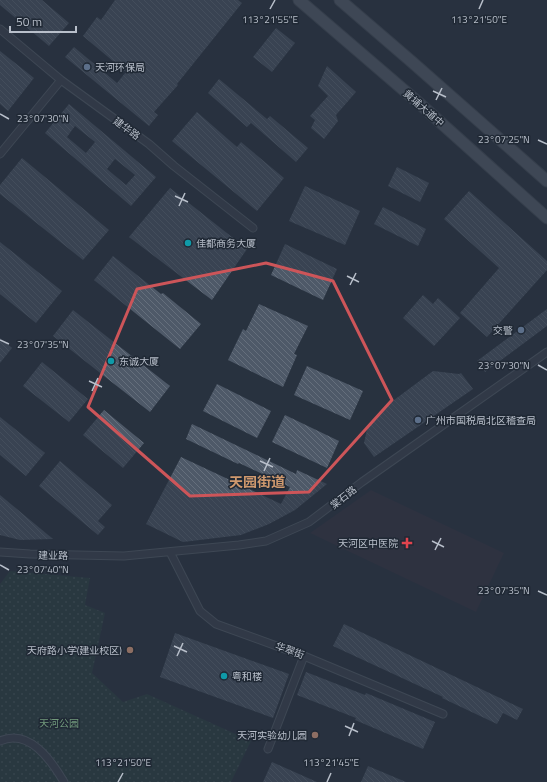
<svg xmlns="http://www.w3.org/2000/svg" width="547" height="782" viewBox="0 0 547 782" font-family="'Titillium Web','Noto Sans SC',sans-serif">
<defs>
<pattern id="grass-dots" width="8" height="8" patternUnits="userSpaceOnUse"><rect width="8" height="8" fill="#2b4042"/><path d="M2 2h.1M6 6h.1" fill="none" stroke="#485a5c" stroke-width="1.8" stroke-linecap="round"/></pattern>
<pattern id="building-back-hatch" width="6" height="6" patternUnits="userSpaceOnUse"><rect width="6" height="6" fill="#4e5968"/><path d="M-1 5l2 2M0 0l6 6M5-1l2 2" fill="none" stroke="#656f7c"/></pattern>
</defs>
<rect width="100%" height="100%" fill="#28323f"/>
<!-- medical -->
<path fill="#353341" d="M371,490L504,553L476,612L310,533Z"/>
<!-- grass -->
<path fill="url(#grass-dots)" d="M10,571L90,578L85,605L105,613L92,673L123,702L147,694L251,741L231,782H0V584Z"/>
<!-- building -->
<path fill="url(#building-back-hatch)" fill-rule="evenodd" d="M0,0H42L69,23L49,46L0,5Z
M115,0H238L242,3L177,84L178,85L154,112L158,115L149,126L65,57L74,47L117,83L126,72L83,36L97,17L101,20Z
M276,28L295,43L272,72L253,57Z
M0,51L34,78L8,111L0,104Z
M327,66L356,92L336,115L338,121L324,139L311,128L315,120L310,116L328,96L318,86Z
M219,79L267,119L270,116L308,148L296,162L251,123L247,127L208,93Z
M69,104L156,177L131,206L45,133ZM75,126L95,142L86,153L67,137ZM115,159L135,175L126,185L107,169Z
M197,112L237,147L241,142L284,178L257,211L172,141Z
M22,158L109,230L83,260L0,194V185Z
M397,167L429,183L420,202L388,186Z
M305,186L360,211L345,245L289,221Z
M170,188L247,249L212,300L129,237Z
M469,191L547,261V270L487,337L460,313L499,268L444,219Z
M383,207L426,229L418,246L374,224Z
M0,242L62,291L36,323L0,294Z
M285,244L337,269L323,300L271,275Z
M113,256L161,294L163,293L201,324L180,349L94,280Z
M423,295L433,304L438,298L460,318L434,346L403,318Z
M259,304L308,326L294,354L297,355L283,387L228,360L243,329L246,331Z
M547,309V326L485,372L477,361Z
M73,310L170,386L150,412L53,336Z
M0,338L12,348L0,363Z
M42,362L88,399L69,422L23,386Z
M307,366L363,391L350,420L294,395Z
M433,371L459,374L461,373L473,389L374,457L364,443L368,425L386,406Z
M217,384L271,411L257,438L203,411Z
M104,410L144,443L123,468L83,435Z
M285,415L339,441L327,468L272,442Z
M0,417L45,453L26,476L0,455Z
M192,424L296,474L297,470L327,484L295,510L269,524L241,535L183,542L146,524L181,457L281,504L290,487L239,463L238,464L186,439Z
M60,461L112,505L98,521L105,527L98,535L39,486Z
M0,495L53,539L20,540L0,535Z
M344,624L523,709L517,720L503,713L497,724L442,698L443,697L333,646Z
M175,633L289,674L273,718L160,677Z
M306,672L365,695L366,693L435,722L423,749L355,720L356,718L297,695Z
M272,762L317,782H263Z
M368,766L406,782H361Z"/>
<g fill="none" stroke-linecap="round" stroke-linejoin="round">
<defs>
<path id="street" d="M0,29L61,80L149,144L174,166L253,228
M0,154L61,80
M0,552L30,554L124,556L239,545L266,541L309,522L362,482L547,352
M170,552L200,611L216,624L304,656L443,714
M0,741C29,728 51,760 64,782
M268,749L304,656"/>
<path id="primary" d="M299,0L420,104L547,218
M340,0L412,62L547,181"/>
</defs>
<!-- street casing -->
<use href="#street" stroke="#59626d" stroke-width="9"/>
<!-- primary casing -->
<use href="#primary" stroke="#454d59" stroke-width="13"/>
<!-- street -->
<use href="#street" stroke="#3c4450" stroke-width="7"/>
<!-- primary -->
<use href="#primary" stroke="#5a636f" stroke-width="11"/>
</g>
<!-- marked area -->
<path d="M0 0H547V782H0ZM266,263L333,281L392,400L309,492L190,496L88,407L137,289Z" fill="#28323f" fill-opacity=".55" fill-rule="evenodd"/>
<path fill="none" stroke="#cd5559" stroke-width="3" stroke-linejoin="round" d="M266,263L333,281L392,400L309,492L190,496L88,407L137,289Z"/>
<!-- ticks -->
<path fill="none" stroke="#b8bfca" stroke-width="1.5" d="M270,9L275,0M479,9L483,0M433,91L446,97M436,100L442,88M0,114L9,119M538,140L547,144M175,196L188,202M179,206L185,193M347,276L359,282M350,285L356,273M0,340L9,344M538,365L547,370M89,381L102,387M92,391L98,378M260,461L273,467M264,471L270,458M432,541L444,547M435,550L441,538M0,565L9,570M538,591L547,595M174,646L187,652M177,656L183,643M345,726L358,732M349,736L354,723M118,782L123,773M327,782L331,773"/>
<!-- markers -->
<g fill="#5c6f8a" stroke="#202935" stroke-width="1.5">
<circle cx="87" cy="67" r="4"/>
<circle cx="521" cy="330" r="4"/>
<circle cx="418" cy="420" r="4"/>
</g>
<g fill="#0f9aa8" stroke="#202935" stroke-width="1.5">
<circle cx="188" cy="243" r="4"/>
<circle cx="111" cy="361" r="4"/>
<circle cx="224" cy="676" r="4"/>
</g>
<path fill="#e0444e" stroke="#202935" stroke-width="1.5" d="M405 537h4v4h4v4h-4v4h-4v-4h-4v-4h4z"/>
<g fill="#8d6e63" stroke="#202935" stroke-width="1.5">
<circle cx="130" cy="650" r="4"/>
<circle cx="315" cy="735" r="4"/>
</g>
<g text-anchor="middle" stroke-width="3" stroke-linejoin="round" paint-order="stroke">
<!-- poi labels -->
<g font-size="10" fill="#b8bfca" stroke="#202935" text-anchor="start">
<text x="95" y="71">天河环保局</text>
<text x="196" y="247">佳都商务大厦</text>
<text x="513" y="334" text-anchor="end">交警</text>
<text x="119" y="365">东诚大厦</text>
<text x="426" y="424">广州市国税局北区稽查局</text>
<text x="398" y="547" text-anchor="end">天河区中医院</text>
<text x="122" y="654" text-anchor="end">天府路小学(建业校区)</text>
<text x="232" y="680">粤和楼</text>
<text x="307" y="739" text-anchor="end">天河实验幼儿园</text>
</g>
<!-- street labels -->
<g font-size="10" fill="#b8bfca" stroke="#202935">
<text transform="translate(424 108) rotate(41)" y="4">黄埔大道中</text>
<text transform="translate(127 128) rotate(36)" y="4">建华路</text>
<text transform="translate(343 497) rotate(-38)" y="4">棠石路</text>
<text transform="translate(53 555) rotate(1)" y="4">建业路</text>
<text transform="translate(290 650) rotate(20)" y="4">华翠街</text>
</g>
<!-- park labels -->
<g font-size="10" fill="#71997b" stroke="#202935">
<text x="59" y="727">天河公园</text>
</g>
<!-- district labels -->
<g font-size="14" font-weight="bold" fill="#cf996e" stroke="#202935">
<text x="257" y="487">天园街道</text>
</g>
</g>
<g font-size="10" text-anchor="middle" fill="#b8bfca" stroke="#202935" stroke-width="3" stroke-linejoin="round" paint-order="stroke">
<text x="270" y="23">113°21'55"E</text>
<text x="479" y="23">113°21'50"E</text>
<text x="43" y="122">23°07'30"N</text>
<text x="504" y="143">23°07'25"N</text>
<text x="43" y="348">23°07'35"N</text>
<text x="504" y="369">23°07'30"N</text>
<text x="43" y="573">23°07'40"N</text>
<text x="504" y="594">23°07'35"N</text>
<text x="123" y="766">113°21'50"E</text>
<text x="331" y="766">113°21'45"E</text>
</g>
<!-- scale -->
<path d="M10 26v6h66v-6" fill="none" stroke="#b8bfca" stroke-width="2"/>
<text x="16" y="26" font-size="12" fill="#b8bfca" stroke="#202935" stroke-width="3" paint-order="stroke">50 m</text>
</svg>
